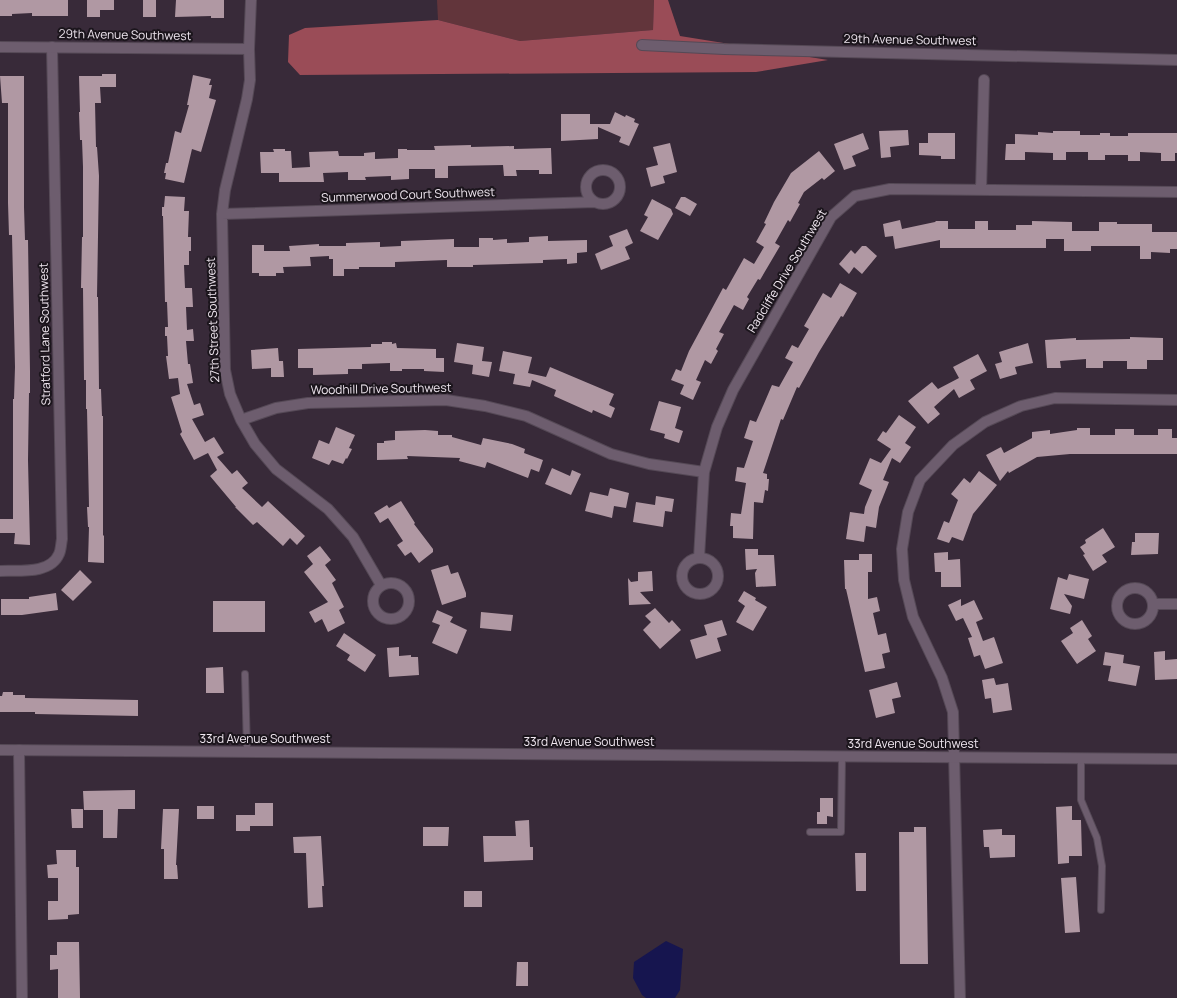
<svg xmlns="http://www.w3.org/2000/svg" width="1177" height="998" viewBox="0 0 1177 998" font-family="Manrope,sans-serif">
<rect width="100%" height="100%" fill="#382a39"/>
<!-- green -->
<path fill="#62353b" d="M437,0H654L653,30L520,41L438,20Z"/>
<!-- forest -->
<path fill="#9a4c57" d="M654,0H668L680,36L828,60L756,72L300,75L288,62L289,35L305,28L438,20L520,41L653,30Z"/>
<!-- water -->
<path fill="#16154f" d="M666,941L683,949L680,990L675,998H646L642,995L633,978L634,962Z"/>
<!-- building -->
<path fill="#b098a3" d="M0,0H68V16H32V13L12,14V16H0Z
M87,0H114V10H100V17H87Z
M143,0H156V17H143Z
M176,0H224V18H211V16L175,17Z
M102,74H116V87H100L101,103H95L96,147H97L99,176L97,297H98L99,389H101L102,416H103V535L104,536V563L88,562L89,527H88L87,507H89L87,409H86V380H84L83,288H81L82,237H83V167L82,140H80L79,112H80L79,76H102Z
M193,75L211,79L209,85H212L209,98L216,100L201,152L192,149L184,183L165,179L166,173H164L166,163H168L175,131L181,133L189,105H187Z
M0,76H24V207L25,240H28L30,371V393H29L28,460L30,545L14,544L15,533H0V519H13V399H14L15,367L12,235H9L8,203V103H2Z
M615,112L625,117L626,115L635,119L634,122L639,124L629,146L619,142L621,137L598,127V139L561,141V114H590V124H610Z
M908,130L909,145L890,147L891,157L881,158L879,131Z
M1053,131H1080V135H1100V133H1110V136H1128V133H1177V153H1175V161H1161V153L1140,152V161H1128V155H1105V160H1088V152H1066V160H1053V153L1025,152V160H1005L1006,144H1015V134L1038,135V132L1053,133Z
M863,133L869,149L852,156L856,166L844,170L834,144Z
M928,133H955V159H941V156L919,155V143H928Z
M670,143L677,172L663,176L665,183L651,187L646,168L658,165L653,147Z
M471,145V147L514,146V149L551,148L552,174H539V170H516L517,176H504L503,165L448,166V178H435V169H409V179L391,180V176L365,177L366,180H348V172L323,173L324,182H279V173H261L260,152H274L273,149H285V151H291L292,168L310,167L309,152L338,151L339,156H364V153L375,152V159L398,158V149H407V150H435L434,146Z
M819,151L835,171L824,180L822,178L804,192L798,203L800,204L790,222L788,220L775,243L780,246L760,280L758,279L747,297L749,299L743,310L734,305L719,332L724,334L716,349L718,351L711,364L705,360L696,380L701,382L693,400L680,394L684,385L671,380L676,369L681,371L689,351L723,288L726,290L744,258L754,264L764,247L756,242L766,224L764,223L774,202L791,173Z
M165,196L185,197L184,211H189L188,237H191V251H189V265H184L185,288H192L193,307H186L187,330L193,329L194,341H186L188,364H190L193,383L187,384L194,405L200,403L204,415L192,419L205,442L214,437L224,453L217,457L232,474L237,470L248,483L242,488L262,507L268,501L305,536L297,545L290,538L283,546L257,522L253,525L235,507H236L210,476L217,470L208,453L194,460L180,434L182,432L171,397L180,394L178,378L169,379L166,356H168L167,336H165V327H168L167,302H165L163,216H162V207H164Z
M681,197H685L697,204L690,216L675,208Z
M652,199L671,209L673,214L658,240L640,231L648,217L644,215Z
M900,220L902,229L935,222L936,221H948V229H975V221H988V230H1016V225H1032V221L1072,222V231H1099V222H1117V224H1152V232H1177V249H1170V253L1151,252V259H1140V246H1091V251H1064V239H1046V248H940V240L895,249L893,236L885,237L883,224Z
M627,229L633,243L625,247L630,259L601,270L595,254L613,246L609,236Z
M548,236V241L587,240V252L577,253V263L567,264V259L543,260V263L473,265V267H447V260L395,262V267H359V269H344V276H333V259H329V256L310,257L311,266L283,267L284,273H276V276H259V273H252V245H264V251H290L289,246L319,244V246H346V243L380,242V247L401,246V241L454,239V247H479V238H493V240L507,239V243L529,242V237Z
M862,246H866L877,256L862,274L854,267L849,274L839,264L851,250L855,254Z
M840,283L857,293L843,317L841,316L819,352L799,388L797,387L783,420L781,419L763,473L767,474V479H769L768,491L765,490L763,503L754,502L753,539L733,538V526H730L731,513L741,514L746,483L735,481L737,467L744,468L753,441L744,438L750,420L756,422L772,385L779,387L793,362L785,358L792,345L798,348L809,329L804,326L823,293L831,298Z
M1130,337L1163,338V360H1147V369H1127V361H1103V368H1086V359L1060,361L1061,368H1047L1045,340L1076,338V340L1130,339Z
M382,342H392V344L396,343L397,348L436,349V358H444V372L424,371V369H402V371H390V363L362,364V369H348V374L313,375V368H298V349L371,347V344H382Z
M457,343L484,347L482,361L492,362L489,377L472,374L473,365L454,362Z
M1028,343L1033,363L1015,367L1017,374L1000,379L995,364L1002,362L999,352Z
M278,348L279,361H283L284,377H271V368L252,369L251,350Z
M503,351L532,357L528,373L546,377L550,367L614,394L609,405L615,408L611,418L593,410L592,413L554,396L556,390L532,380L530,387L513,384L515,374L499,371Z
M978,354L987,371L970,380L975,389L959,398L954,389L934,407L940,414L928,424L908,401L932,382L938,389L959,378L953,367Z
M659,401L681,407L675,428L683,431L679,443L664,438L665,434L650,430Z
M899,415L916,427L905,443L911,447L900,463L892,458L883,480L889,482L879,507L876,528L866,526L864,542L846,539L850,512L864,514L865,507L872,490L859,484L870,458L881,463L891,449L877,440L883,431L886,433Z
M336,427L355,435L349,448L352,449L347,459L346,458L343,464L332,460L329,465L312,458L319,440L329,444Z
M1077,428H1090V435H1115V429H1134V435H1158V429H1172V438H1177V454H1070L1037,457L1009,473L1008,471L1000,481L986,455L1001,447L1004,453L1032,438V432L1050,430V434L1077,430Z
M425,430L438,431V435H452V437L481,445L483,438L512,444L525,449L524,453L543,460L539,472L531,469L528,478L487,462L485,468L459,461L460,458L407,456L408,459L377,460V443H384V441L395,440V431Z
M552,468L570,476L572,470L581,474L571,495L545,484Z
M979,471L997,485L973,514L963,541L952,537L949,543L937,539L944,521L949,523L958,500L951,494L964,478L970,483Z
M610,488L629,493L626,508L614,506L612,518L585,511L590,492L608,496Z
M656,496L674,499L672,512L665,511L663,527L633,522L636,502L655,505Z
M401,501L415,523L414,524L433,549V552L419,563L411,552L405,556L397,545L403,541L388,518L380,523L374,513L387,505L389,508Z
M1103,528L1115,547L1102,555L1107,562L1093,571L1083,555L1085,554L1080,547L1086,543L1085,540Z
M1135,533H1159L1158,554L1131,555L1132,542H1135Z
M320,546L331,560L325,565L336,580L332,583L344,607L339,610L345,623L328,632L322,619L315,623L309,612L328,602L304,572L313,564L307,556Z
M745,549H758V555H774L776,586L756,587L755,573L757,569L746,570Z
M948,552V560L960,559L961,587H941V572H935L934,553Z
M859,554H872V572H868V599L877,597L880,611L873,613L878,635L886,633L890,652L882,654L885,668L865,672L846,589H845L844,560H859Z
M448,565L451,574L458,572L466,593V597L442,605L431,570Z
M80,570L92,582L73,601L61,590Z
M652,571L653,591L640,592L651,604L629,605L628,578L631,582L638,581V572Z
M1069,574L1089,579L1084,599L1064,594L1072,606L1070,614L1050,609L1058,577L1067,580Z
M744,591L756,598L755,600L767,607L753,631L736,622L745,606L738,601Z
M56,593L58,610L22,615H1V599H29V597Z
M961,599V606L974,600L983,619L976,622L983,641L994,637L1003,663L985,669L980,655L974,657L968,638L972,637L963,618L956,621L948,605Z
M213,601H265V632H213Z
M655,608L669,623L672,620L681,630L660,649L643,630L651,622L645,616Z
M437,610L453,617L450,622L467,630L457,654L432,643L440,625L432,622Z
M481,612L513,615L511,631L480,628Z
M722,620L727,635L717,638L721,651L696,659L690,640L707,635L704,625Z
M1082,620L1092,636L1088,639L1096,651L1077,664L1061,641L1073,633L1070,628Z
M344,633L376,655L365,672L347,660L350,655L336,646Z
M399,647V656L411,655V657H418L419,675L389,677L387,648Z
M1165,651V660L1177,659V679L1155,680L1154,652Z
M1105,652L1124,655L1123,663L1140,666L1136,686L1108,681L1111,666L1103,665Z
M223,667L224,693H206V668Z
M994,678L996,685L1008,683L1012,710L993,713L991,698L985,699L982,680Z
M897,682L901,697L892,699L895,713L876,718L869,690Z
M3,692H13V695H25V698L138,700V716L35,714V712H0V696H2Z
M135,790V809H118L117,838H103V810H84L83,791Z
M820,798H833V817L827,816V824H817V812H820Z
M255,803H273V826H250V831H236V815H255Z
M197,806H214V819H197Z
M1072,806V820H1081L1082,856H1069V863L1058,864L1056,807Z
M71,809H83V828H72Z
M163,809H179L176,865H177L178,879H164V849H161Z
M529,820L530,847H533V860L484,862L483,836H516L515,821Z
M423,827H449L448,846H423Z
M914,827H926L928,964H900L899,832H914Z
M1002,829V835H1015V857L990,858L989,847H984L983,830Z
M321,836L324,886H322L323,907L308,908L306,853H294L293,837Z
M56,850H76V867H79V914L68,915V919L48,920V901H58V878H48L47,865L57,864Z
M855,853H866V891H856Z
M1076,877L1080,932L1065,933L1061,878Z
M464,891H482V907H464Z
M57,942H79L80,998H58V969L50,970V955H57Z
M517,962H528V986H516Z"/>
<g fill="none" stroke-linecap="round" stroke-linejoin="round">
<defs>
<path id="lane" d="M245,674L247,752
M1081,759V800L1097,838L1102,866L1101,910
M810,832H841L842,757"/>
<path id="street" d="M642,45L724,49L1177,60
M249,49L250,80L247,99L225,190L222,214L225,370L230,394L241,420L255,444L276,469L328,509L353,537L381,585
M586 187a17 17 0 1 1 34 0a17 17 0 1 1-34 0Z
M981,190L984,80
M222,214L595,202
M241,420L276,408L308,403L446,400L485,406L526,416L611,454L649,464L704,472
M699,558L704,472L717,427L733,390L831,217L855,196L890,189L1177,192
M682 576a18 18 0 1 1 36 0a18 18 0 1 1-36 0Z
M0,571C18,570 50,575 59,554C61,550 61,544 62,539L52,47
M373 601a18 18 0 1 1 36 0a18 18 0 1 1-36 0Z
M1117 606a18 18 0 1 1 36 0a18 18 0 1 1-36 0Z
M1153,604H1177
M19,750L22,998
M960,998L953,712L942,678L913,617L904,580L902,549L908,512L920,480L953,445L985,422L1021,406L1055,398L1177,400"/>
<path id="secondary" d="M0,47L249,49L251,0
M0,750L1177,759"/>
</defs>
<!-- lane casing -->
<use href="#lane" stroke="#554956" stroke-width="8"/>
<!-- street casing -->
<use href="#street" stroke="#554956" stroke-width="12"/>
<!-- secondary casing -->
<use href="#secondary" stroke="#554956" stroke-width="12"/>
<!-- lane -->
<use href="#lane" stroke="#6d5d6e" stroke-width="6"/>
<!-- street -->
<use href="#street" stroke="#6d5d6e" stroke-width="10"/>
<!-- secondary -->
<use href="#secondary" stroke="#6d5d6e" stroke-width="10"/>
</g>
<g text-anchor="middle" stroke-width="4" stroke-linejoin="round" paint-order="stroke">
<!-- street labels -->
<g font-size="12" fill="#f0e7f0" stroke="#1b151c">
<text transform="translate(125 35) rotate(1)" y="4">29th Avenue Southwest</text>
<text transform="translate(910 40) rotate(1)" y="4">29th Avenue Southwest</text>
<text transform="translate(408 195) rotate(-2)" y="4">Summerwood Court Southwest</text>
<text transform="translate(787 271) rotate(-59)" y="4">Radcliffe Drive Southwest</text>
<text transform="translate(213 320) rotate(-92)" y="4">27th Street Southwest</text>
<text transform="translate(45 334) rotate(-91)" y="4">Stratford Lane Southwest</text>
<text transform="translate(381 389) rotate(-1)" y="4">Woodhill Drive Southwest</text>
<text x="265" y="743">33rd Avenue Southwest</text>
<text x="589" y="746">33rd Avenue Southwest</text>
<text x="913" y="748">33rd Avenue Southwest</text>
</g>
</g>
</svg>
